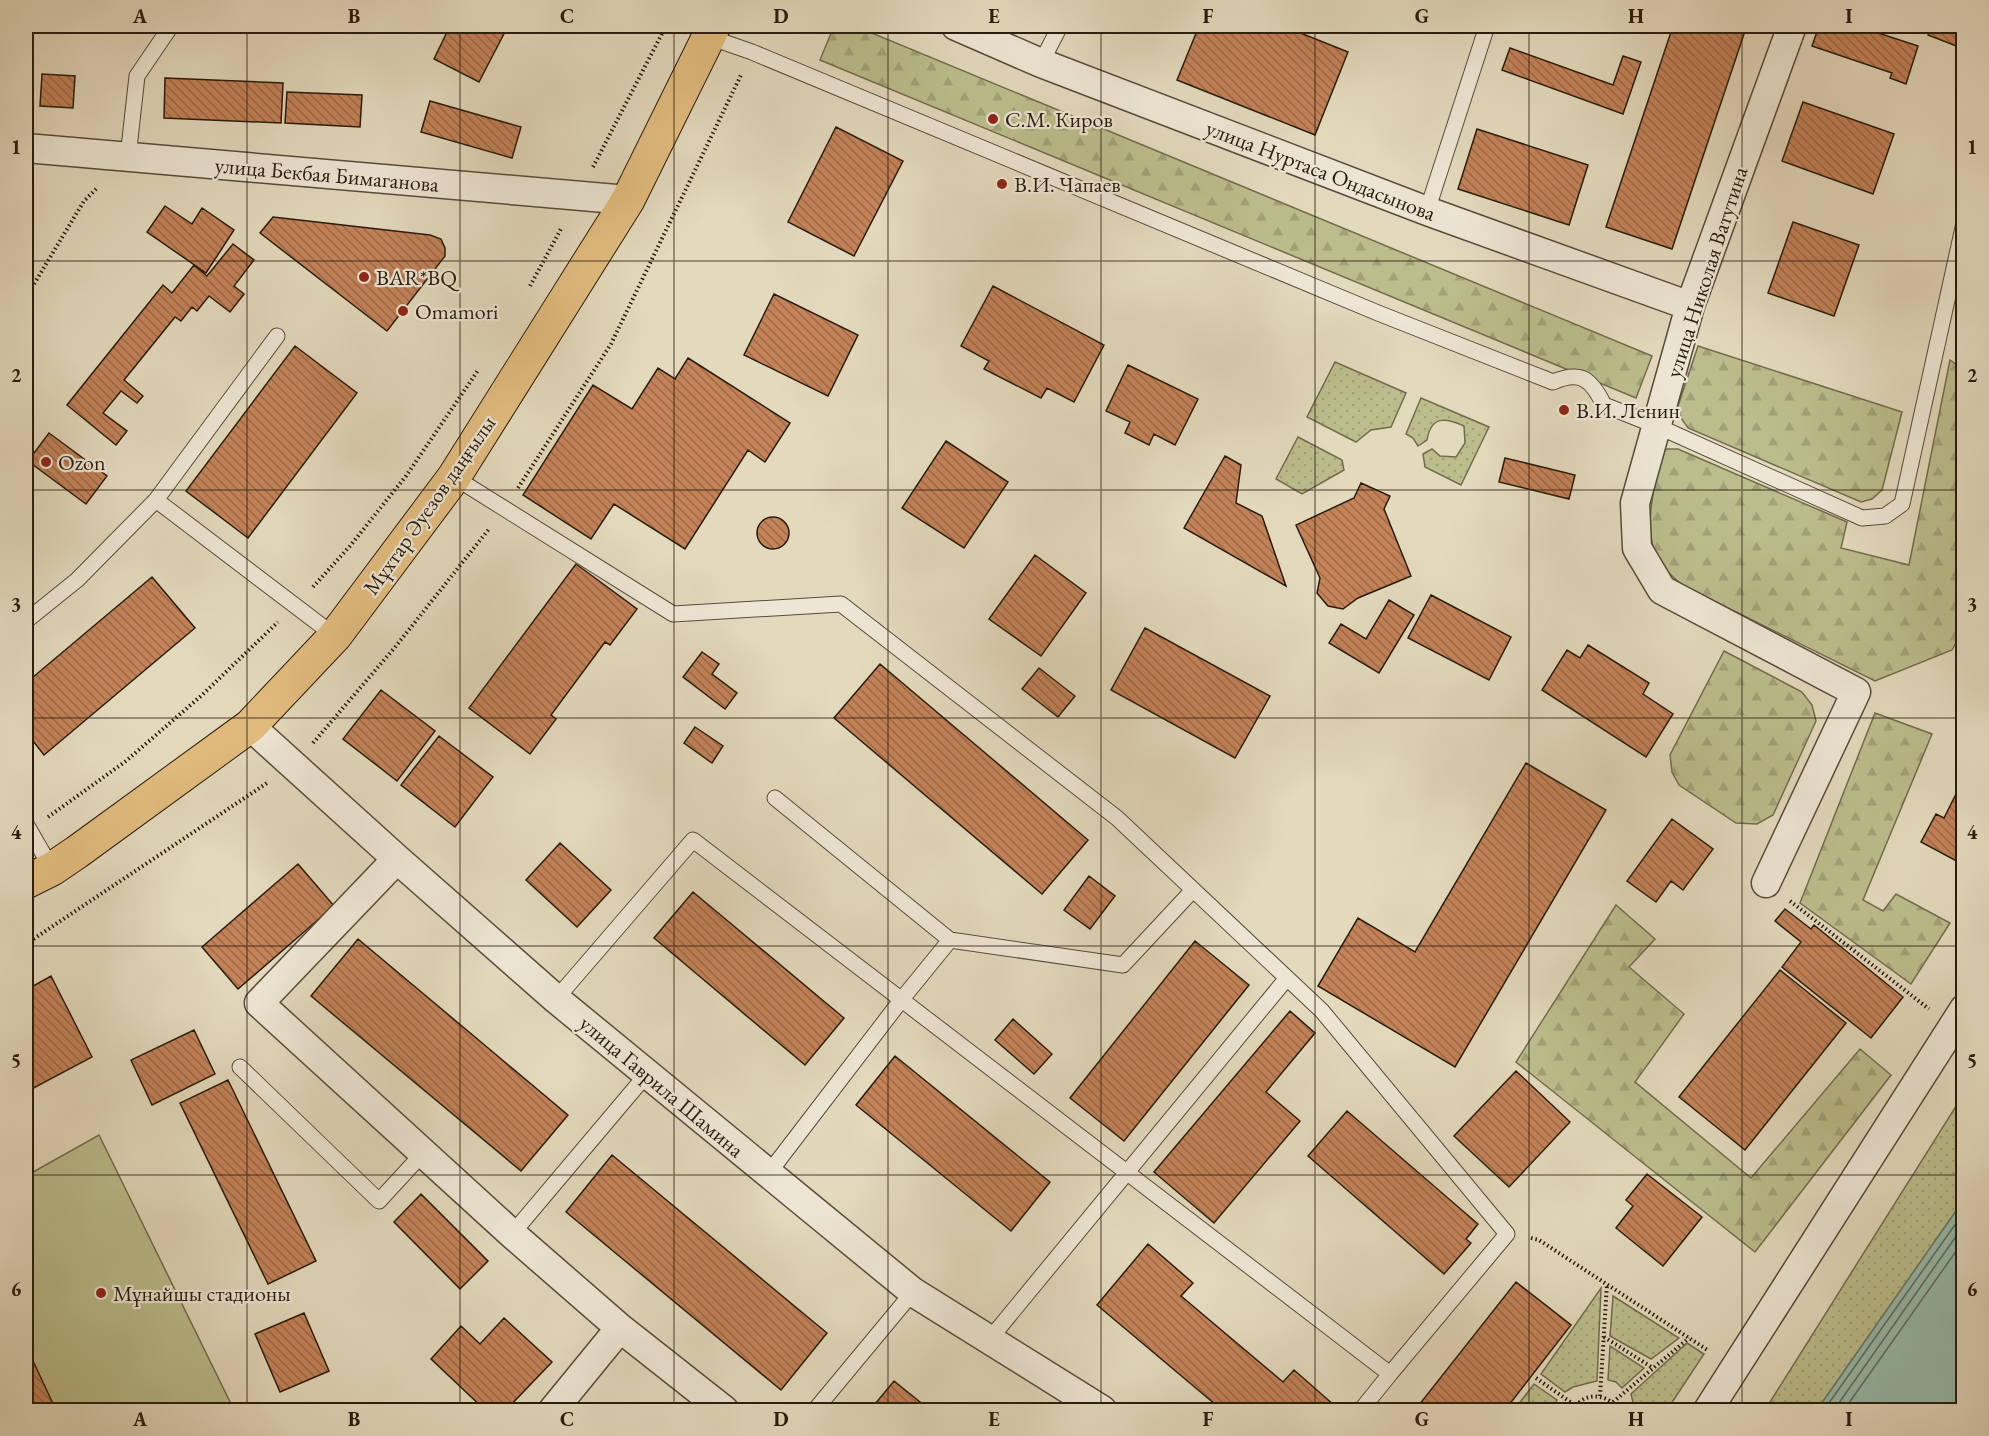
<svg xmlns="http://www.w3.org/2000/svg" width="1989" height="1436" viewBox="0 0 1989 1436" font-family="'EB Garamond',serif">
<defs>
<pattern id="grass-dots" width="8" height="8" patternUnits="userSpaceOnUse" patternTransform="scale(1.5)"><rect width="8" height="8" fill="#bbbd8c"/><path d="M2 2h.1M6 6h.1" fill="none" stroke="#a1a278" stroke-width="1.8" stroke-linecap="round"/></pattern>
<pattern id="forest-firs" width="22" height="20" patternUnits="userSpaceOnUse" patternTransform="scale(1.5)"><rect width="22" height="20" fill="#bbbd8c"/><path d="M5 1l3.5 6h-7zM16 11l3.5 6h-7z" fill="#a1a278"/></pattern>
<pattern id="building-back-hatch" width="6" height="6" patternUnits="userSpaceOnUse" patternTransform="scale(1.5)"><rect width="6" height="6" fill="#c38258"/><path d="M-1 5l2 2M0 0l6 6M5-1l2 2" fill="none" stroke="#9e6a47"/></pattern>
</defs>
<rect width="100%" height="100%" fill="#e3d9bd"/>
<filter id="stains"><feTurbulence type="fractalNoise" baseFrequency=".00333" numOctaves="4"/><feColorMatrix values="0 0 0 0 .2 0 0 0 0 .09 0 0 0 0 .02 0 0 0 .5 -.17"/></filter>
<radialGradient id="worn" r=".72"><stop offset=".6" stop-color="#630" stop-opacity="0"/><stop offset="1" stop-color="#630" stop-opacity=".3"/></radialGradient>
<!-- grass -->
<path fill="url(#grass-dots)" stroke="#726c4d" stroke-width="1.5" d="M1335,362L1406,393L1391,427L1371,430L1356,442L1307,417Z
M1421,398L1489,427L1461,485L1425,467L1423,454L1432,449L1440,456L1456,457L1465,443L1464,426C1445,417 1431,416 1427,440L1418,446L1413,438L1406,434Z
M1298,437L1342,460L1344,470L1302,494L1276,479Z
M1963,1095V1201L1817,1410H1765Z
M1601,1288L1597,1381L1573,1387L1565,1392L1541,1374Z
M1613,1296L1679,1338L1651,1359L1610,1336Z
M1687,1343L1704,1354L1667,1410H1635L1631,1394Z
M1610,1346L1644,1368L1622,1388L1616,1382L1608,1380Z
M1534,1384L1557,1400L1552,1410H1514Z"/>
<!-- forest -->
<path fill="url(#forest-firs)" stroke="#726c4d" stroke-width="1.5" d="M834,26H855L1652,356L1636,398L820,60Z
M1698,346L1902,412L1882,490L1872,499L1861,502L1688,428L1681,418L1678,406Z
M1950,360L1963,369L1964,629L1952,650L1875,681L1682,585C1675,578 1664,570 1659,561C1641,530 1655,487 1661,454L1667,449H1678L1847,522L1841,548L1909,565Z
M1724,651L1802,692L1812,705L1816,721L1773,815L1757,824L1736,823L1679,785L1672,772L1670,755Z
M1875,713L1932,734L1863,900L1883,911L1896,894L1950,923L1911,984L1800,903Z
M1616,905L1655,939L1629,967L1684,1014L1635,1082L1751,1178L1860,1049L1891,1075L1755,1252L1516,1062Z"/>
<!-- garden -->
<path fill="#bbbd8c" stroke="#726c4d" stroke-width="1.5" d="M99,1135L234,1410H26V1176Z"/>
<!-- water -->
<path fill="#96baac" stroke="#6a7b6d" stroke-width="1.5" d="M1963,1201V1410H1817Z"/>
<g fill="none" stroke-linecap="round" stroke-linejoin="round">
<!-- shore -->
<path stroke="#606b5d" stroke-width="1.5" d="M1824,1410L1964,1212
M1834,1410L1964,1225
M1844,1410L1964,1240"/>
</g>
<!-- building -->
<path fill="url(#building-back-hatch)" stroke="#291c0e" stroke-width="1.5" d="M450,26H508L479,82L434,59Z
M1199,26H1283L1348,52L1315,135L1177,80Z
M1673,26H1730L1745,31L1672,249L1606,227Z
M1819,26H1857L1918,46L1906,84L1890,78L1892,73L1812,46Z
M1930,26H1964V49L1928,35Z
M1510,48L1613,85L1623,56L1641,62L1623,114L1502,70Z
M42,74L75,76L73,108L40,106Z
M165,78L283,83L281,123L164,118Z
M287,92L362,95L360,127L285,123Z
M430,101L521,127L512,158L421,132Z
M1803,102L1894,134L1873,194L1782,161Z
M836,127L903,161L854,256L788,222Z
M1477,129L1588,165L1569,225L1458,189Z
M165,206L192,224L202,208L234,230L206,273L147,232Z
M273,217L430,235L441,239L445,248V256L387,331L260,233Z
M1793,222L1859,245L1834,316L1768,293Z
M233,244L254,260L234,286L244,294L230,312L209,296L197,311L192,307L181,321L175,317L124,380L143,396L137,403L121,391L103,413L127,431L116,445L67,405L163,285L172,293L194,265L207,276Z
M993,286L1104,345L1074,402L1047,388L1041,398L984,369L989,361L961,346Z
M774,294L858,335L828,396L744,355Z
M295,346L357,393L248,538L186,491Z
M688,358L790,423L765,462L748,450L685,549L614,504L591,539L523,495L593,385L632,409L658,368L675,379Z
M1128,365L1198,399L1175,445L1154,434L1149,445L1125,433L1130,422L1106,411Z
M49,433L107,476L86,504L28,461Z
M946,441L1008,482L964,548L902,508Z
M1225,456L1241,465L1236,503L1262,516L1286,586L1184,528Z
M1505,458L1575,475L1569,499L1499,482Z
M1361,483L1390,496L1384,509L1411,576L1358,598L1343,609L1328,606L1317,593L1320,578L1296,525L1354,498Z
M757 533a16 16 0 1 1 32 0a16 16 0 1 1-32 0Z
M1035,555L1086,593L1041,656L989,619Z
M576,564L637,609L610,645L605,642L551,715L556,719L530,754L469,708Z
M152,577L195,628L44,755L26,732V683Z
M1431,595L1511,637L1489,680L1408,638Z
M1389,600L1414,615L1379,673L1329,643L1341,624L1366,639Z
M1145,628L1270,696L1235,758L1111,690Z
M1588,645L1649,683L1643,694L1673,714L1646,757L1542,690L1567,650L1580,658Z
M702,652L719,664L712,674L737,693L725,709L683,677Z
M880,664L1088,840L1042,894L834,718Z
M1039,668L1075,696L1058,717L1022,689Z
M381,690L435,731L397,781L343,739Z
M695,727L723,746L712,763L684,743Z
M439,736L493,777L455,827L401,785Z
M1526,763L1606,810L1455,1067L1318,986L1358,918L1415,952Z
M1962,782L1964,783V865L1921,842L1936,814L1944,818Z
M1672,819L1713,849L1683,890L1671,881L1656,902L1627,881Z
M560,843L611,890L577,927L526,880Z
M298,864L334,906L238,989L202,947Z
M1089,876L1115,896L1090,929L1064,910Z
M693,892L844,1018L805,1065L654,938Z
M1785,909L1811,929L1814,925L1903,997L1871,1038L1782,967L1801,942L1775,921Z
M358,939L568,1115L521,1171L311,996Z
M1195,941L1249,985L1124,1141L1070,1098Z
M1780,970L1846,1023L1745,1150L1679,1097Z
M51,976L92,1057L26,1092V990Z
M1290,1011L1315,1033L1266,1092L1300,1121L1214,1223L1154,1172Z
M1013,1019L1052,1054L1034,1074L995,1040Z
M194,1030L215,1074L152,1105L131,1060Z
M895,1056L1050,1182L1011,1231L856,1105Z
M1516,1071L1570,1122L1509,1187L1454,1136Z
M228,1080L316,1261L268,1284L180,1103Z
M1347,1111L1478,1224L1466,1239L1471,1243L1444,1274L1308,1156Z
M612,1155L827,1333L781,1390L566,1212Z
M1647,1174L1702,1217L1663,1266L1616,1228L1633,1206L1626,1200Z
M421,1194L488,1261L460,1289L394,1222Z
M1148,1244L1193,1283L1181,1296L1283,1382L1294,1370L1334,1405L1330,1410H1222L1097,1305Z
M1516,1282L1571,1325L1505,1410H1415Z
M304,1313L329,1371L280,1392L255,1334Z
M504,1318L552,1362L506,1410H485L431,1359L461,1326L480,1344Z
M26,1346L56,1410H26Z
M894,1381L930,1410H870Z"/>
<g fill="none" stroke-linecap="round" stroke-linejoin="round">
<defs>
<path id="lane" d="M709,37L752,52L1378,313L1553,382C1581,370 1591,379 1604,405L1657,426L1862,518L1885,516L1902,504L1964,223
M1041,63L1060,26
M128,157L137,76L171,26
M1427,211L1487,26
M454,477L673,614L841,604L1117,818L1322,1011L1507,1234L1390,1374L693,840L556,999
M156,500L277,336
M26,621L77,580L156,500L335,636
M775,798L950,940L1123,965L1193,890
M26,824L52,869
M240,1067L379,1201L424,1152
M768,1174L902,999L950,940
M512,1234L647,1074
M989,1340L1287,978
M815,1410L913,1292
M1361,1410L1390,1374"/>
<path id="street" d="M956,26L1041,63L1427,211L1690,306
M26,148L628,200
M250,726L397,859L556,999L913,1292L1102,1410
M397,859L259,1003L512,1234L620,1328L724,1410
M1766,883L1856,692L1662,590L1637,548L1635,503L1690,306L1792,26
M553,1410L620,1328
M1708,1410L1964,1009"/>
<path id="primary" d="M26,882L52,869L77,852L250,726L335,636L454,477L628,200L714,26"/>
</defs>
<!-- lane casing -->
<use href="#lane" stroke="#584b3a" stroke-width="17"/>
<!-- street casing -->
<use href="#street" stroke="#584b3a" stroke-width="31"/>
<!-- primary casing -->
<use href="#primary" stroke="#291c0e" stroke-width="35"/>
<!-- path -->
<path stroke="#291c0e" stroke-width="4" stroke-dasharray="1.5 3" stroke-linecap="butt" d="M593,167L666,26
M530,286L562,227
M26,288L34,284L84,201L98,187
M518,488L611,344L742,73
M313,587L350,546L406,476L479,369
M313,743L396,646L489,529
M48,817L126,761L201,696L278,622
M1790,901L1929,1009
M26,944L267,783
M1531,1238L1539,1240L1709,1351
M1604,1337L1653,1368
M1536,1378L1576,1406
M1600,1396L1607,1284
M1613,1402L1689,1338
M1574,1410C1583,1390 1609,1394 1619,1410"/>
<!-- lane -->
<use href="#lane" stroke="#ede6d4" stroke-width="15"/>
<!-- street -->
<use href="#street" stroke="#ede6d4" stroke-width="28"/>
<!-- primary -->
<use href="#primary" stroke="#e2bc7e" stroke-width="33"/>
</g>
<!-- grid -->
<path fill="none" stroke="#291c0e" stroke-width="1.5" stroke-opacity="0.55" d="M247,26V1410M460,26V1410M674,26V1410M888,26V1410M1101,26V1410M1315,26V1410M1529,26V1410M1742,26V1410M26,261H1964M26,490H1964M26,718H1964M26,946H1964M26,1175H1964"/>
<!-- markers -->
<g fill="#8f2418" stroke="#ede6d4" stroke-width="2">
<circle cx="993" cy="119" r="6"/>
<circle cx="1002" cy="184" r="6"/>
<circle cx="364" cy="277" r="6"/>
<circle cx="403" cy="311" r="6"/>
<circle cx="1564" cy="410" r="6"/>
<circle cx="46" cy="462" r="6"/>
<circle cx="101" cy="1293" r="6"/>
</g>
<g text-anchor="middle" stroke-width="4.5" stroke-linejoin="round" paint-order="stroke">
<!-- poi labels -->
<g font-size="22" fill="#291c0e" stroke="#ede6d4" text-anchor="start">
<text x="1005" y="127">С.М. Киров</text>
<text x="1014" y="192">В.И. Чапаев</text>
<text x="376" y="285">BAR*BQ</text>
<text x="415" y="319">Omamori</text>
<text x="1576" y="418">В.И. Ленин</text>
<text x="58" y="470">Ozon</text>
<text x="113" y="1301">Мұнайшы стадионы</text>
</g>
<!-- street labels -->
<g font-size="22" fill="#291c0e" stroke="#ede6d4">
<text transform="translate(1321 170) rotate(21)" y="8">улица Нуртаса Ондасынова</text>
<text transform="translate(327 174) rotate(5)" y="8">улица Бекбая Бимаганова</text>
<text transform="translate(1706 272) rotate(-72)" y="8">улица Николая Ватутина</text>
<text transform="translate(429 505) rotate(-55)" y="8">Мұхтар Әуезов даңғылы</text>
<text transform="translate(662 1086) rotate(40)" y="8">улица Гаврила Шамина</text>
</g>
</g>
<!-- margin -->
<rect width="1989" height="1436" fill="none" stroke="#e3d9bd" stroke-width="66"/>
<rect x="33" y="33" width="1923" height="1370" fill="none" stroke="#291c0e" stroke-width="2"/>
<g font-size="20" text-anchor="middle" font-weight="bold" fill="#291c0e">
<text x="140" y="23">A</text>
<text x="354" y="23">B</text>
<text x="567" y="23">C</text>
<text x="781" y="23">D</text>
<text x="994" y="23">E</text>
<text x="1208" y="23">F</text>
<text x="1422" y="23">G</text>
<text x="1636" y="23">H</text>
<text x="1849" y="23">I</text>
<text x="16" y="154">1</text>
<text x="1972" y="154">1</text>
<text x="16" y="382">2</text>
<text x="1972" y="382">2</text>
<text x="16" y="611">3</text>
<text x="1972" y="611">3</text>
<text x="16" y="839">4</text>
<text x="1972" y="839">4</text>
<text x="16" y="1067">5</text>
<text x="1972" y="1067">5</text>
<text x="16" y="1296">6</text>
<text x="1972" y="1296">6</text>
<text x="140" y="1426">A</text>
<text x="354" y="1426">B</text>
<text x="567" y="1426">C</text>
<text x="781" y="1426">D</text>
<text x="994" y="1426">E</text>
<text x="1208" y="1426">F</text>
<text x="1422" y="1426">G</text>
<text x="1636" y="1426">H</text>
<text x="1849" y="1426">I</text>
</g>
<rect width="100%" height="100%" filter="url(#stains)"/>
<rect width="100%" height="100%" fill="url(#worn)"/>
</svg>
